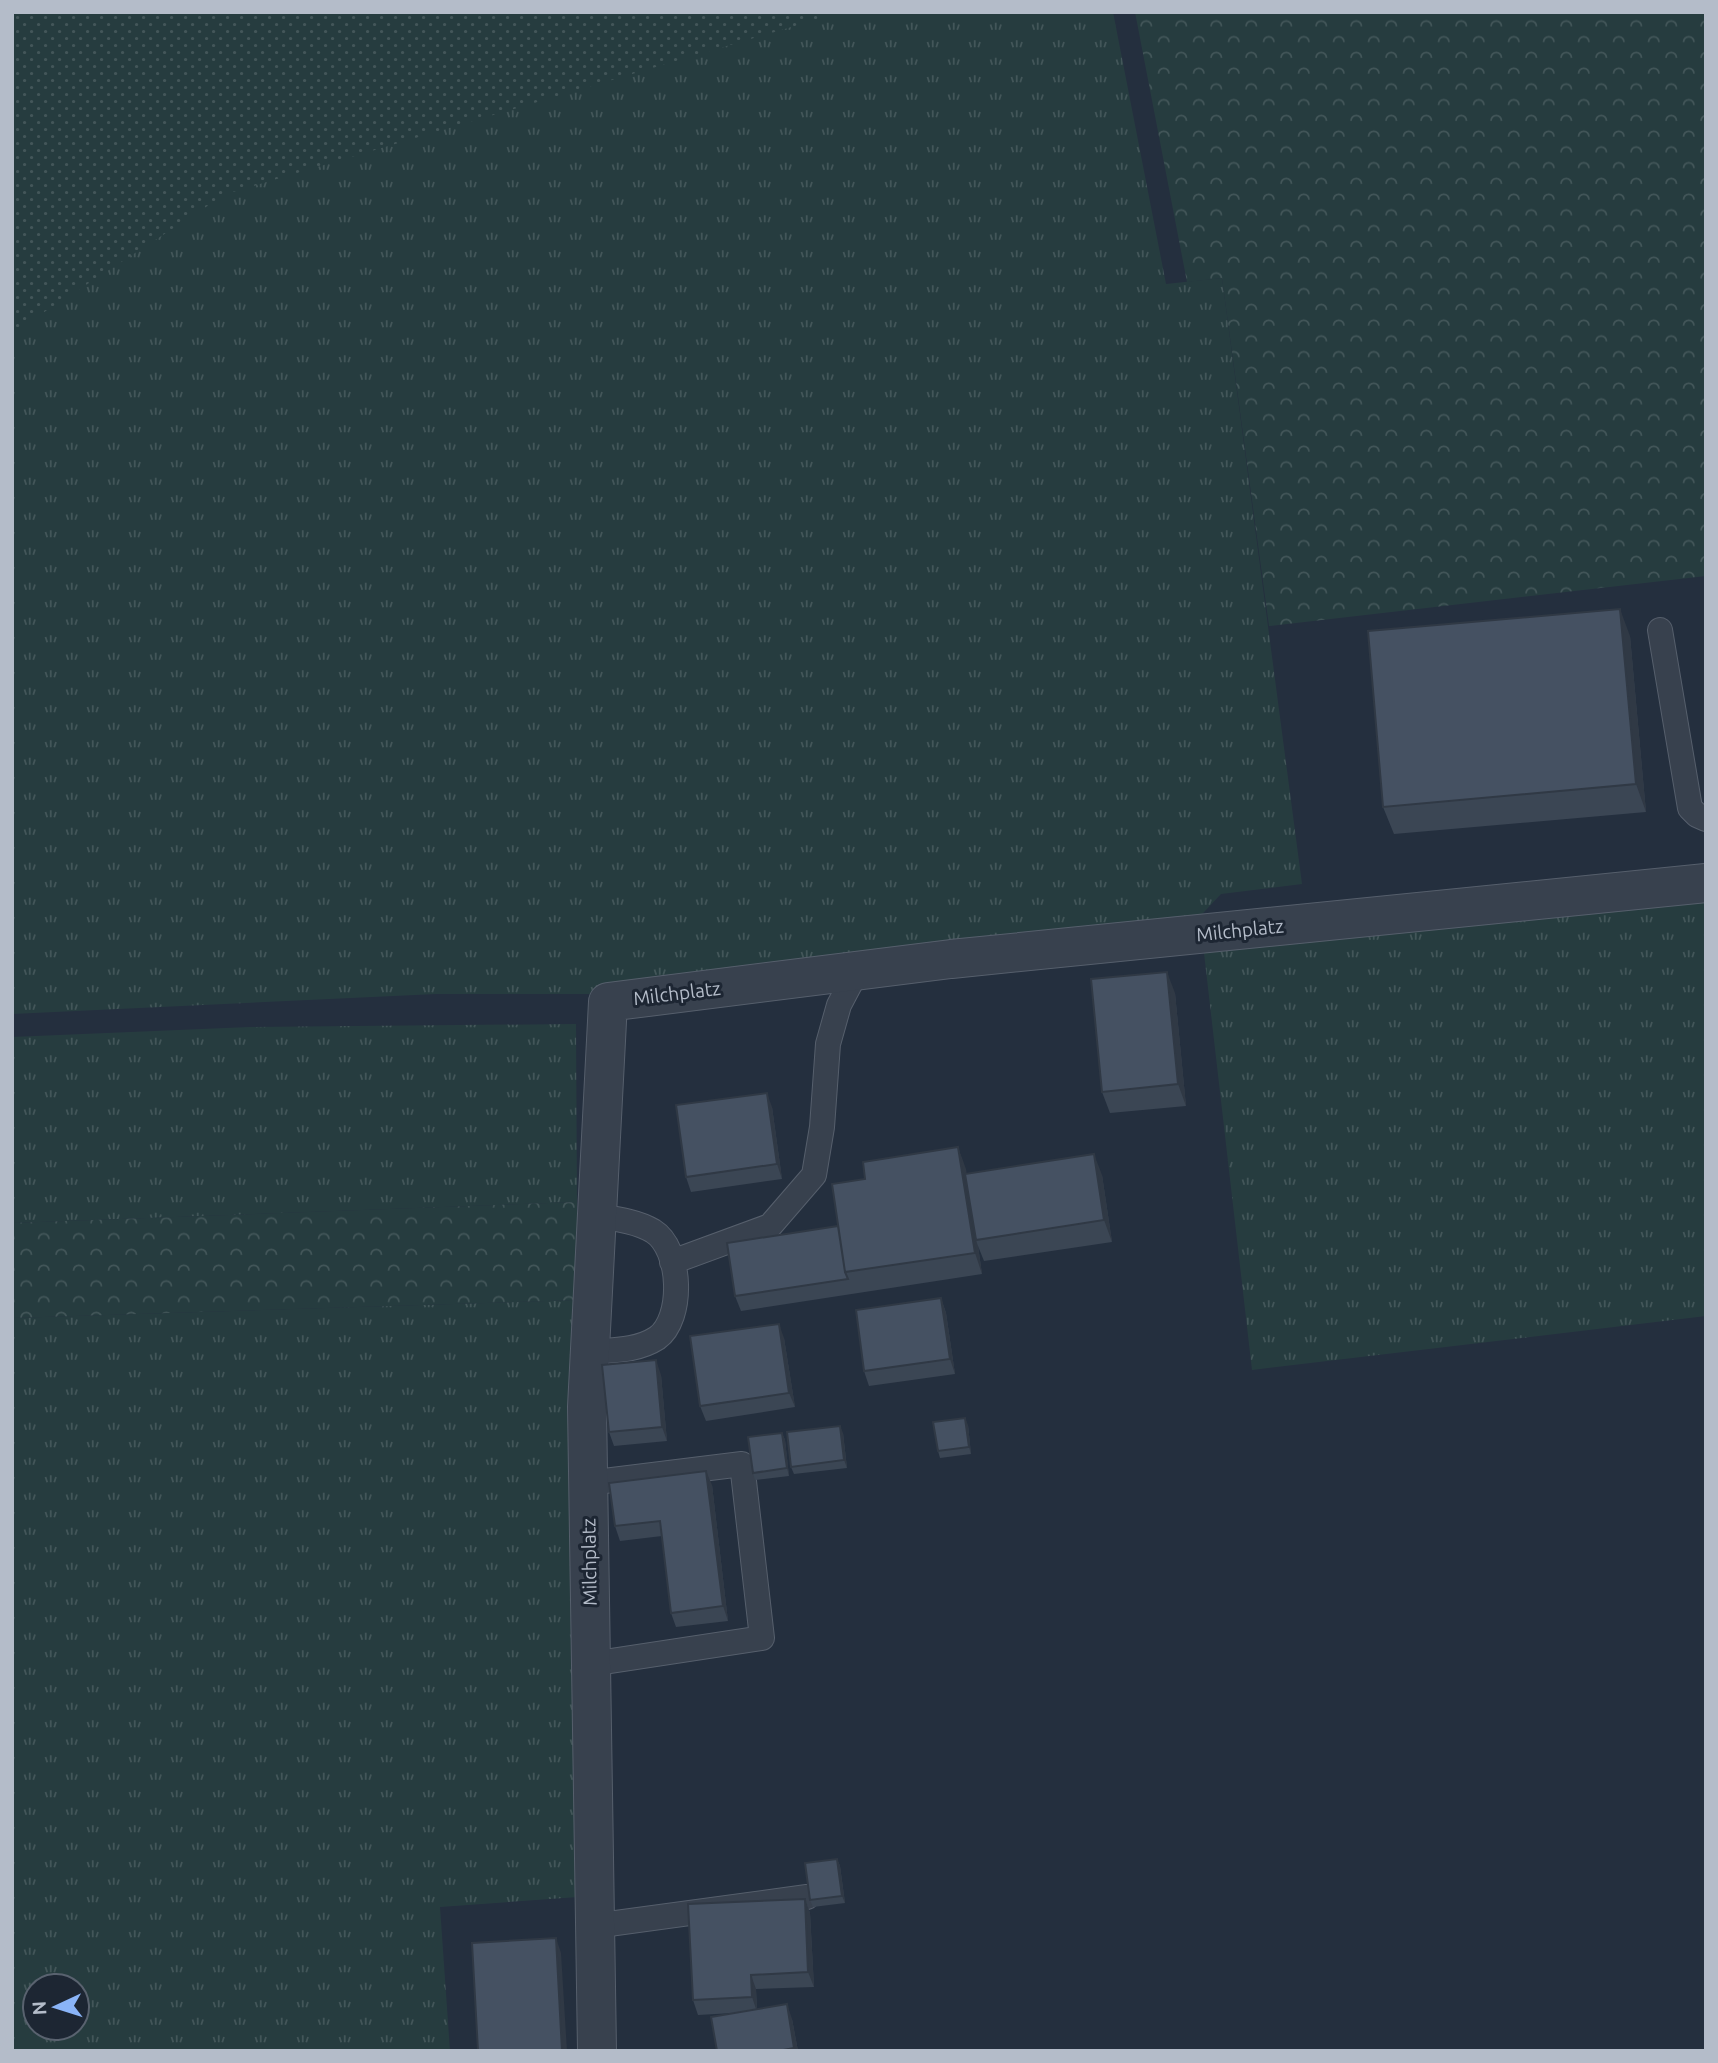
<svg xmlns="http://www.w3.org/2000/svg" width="1718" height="2063" viewBox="0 0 1718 2063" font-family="Ubuntu,sans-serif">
<defs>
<pattern id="grass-tufts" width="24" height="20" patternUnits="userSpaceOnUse" patternTransform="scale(1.75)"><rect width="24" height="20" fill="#263c3f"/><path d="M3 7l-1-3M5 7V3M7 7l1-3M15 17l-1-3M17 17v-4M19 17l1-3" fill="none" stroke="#435659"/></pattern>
<pattern id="forest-crowns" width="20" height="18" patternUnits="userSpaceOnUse" patternTransform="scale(1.75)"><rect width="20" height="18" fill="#263c3f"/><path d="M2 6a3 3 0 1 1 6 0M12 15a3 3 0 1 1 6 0" fill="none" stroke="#435659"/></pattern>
<pattern id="park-dots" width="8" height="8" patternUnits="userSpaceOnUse" patternTransform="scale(1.75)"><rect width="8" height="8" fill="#263c3f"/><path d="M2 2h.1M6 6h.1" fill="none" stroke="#435659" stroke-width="1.8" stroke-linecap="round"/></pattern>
</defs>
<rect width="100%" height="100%" fill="#242f3e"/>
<!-- grass -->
<path fill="url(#grass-tufts)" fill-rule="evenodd" d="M318,12H1113L1166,284L1222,278L1302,884L1221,894L1189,928L600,994H436L12,1014V120Z
M1706,901V1316L1252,1370L1204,953Z
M576,1024L577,1202L12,1223V1037L250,1027Z
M577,1300L578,1897L440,1907L450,2051H12V1318ZM35,1986H77V2028H35Z"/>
<!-- forest -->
<path fill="url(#forest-crowns)" d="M1135,12H1706V576L1269,626L1222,278L1187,282Z
M577,1202V1300L12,1318V1223Z"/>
<!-- park -->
<path fill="url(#park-dots)" d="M12,12H842L226,194L12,333Z"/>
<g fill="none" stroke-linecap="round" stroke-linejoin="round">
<defs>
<path id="service" d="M1660,630L1690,808L1697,815L1706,819
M672,1262L770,1226L814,1175L822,1127L828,1044L839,1005L857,971
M589,1352C613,1350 637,1351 657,1338C684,1319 682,1249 653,1231C636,1221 616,1219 596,1216
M588,1483L742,1464L762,1638L591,1664
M594,1926L807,1897"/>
<path id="minor" d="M597,2051L587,1407L608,1002L951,959L1706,883"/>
</defs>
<!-- service casing -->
<use href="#service" stroke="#565f6c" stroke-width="26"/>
<!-- minor casing -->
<use href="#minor" stroke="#565f6c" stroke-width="40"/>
<!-- service -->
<use href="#service" stroke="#38414e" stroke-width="24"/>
<!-- minor -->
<use href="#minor" stroke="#38414e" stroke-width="38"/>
</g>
<!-- wall -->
<path fill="#3b4654" d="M1630,636L1646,812L1394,834L1383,807Z
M1175,993L1186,1106L1110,1113L1102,1092Z
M772,1107L782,1179L691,1192L686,1177Z
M958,1147L966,1173L1102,1175L1112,1242L984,1261L978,1246L982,1274L741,1311L735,1296L838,1226L865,1179Z
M941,1298L946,1313L955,1374L869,1386L864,1371Z
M784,1338L795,1407L706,1421L700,1406Z
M661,1375L667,1441L614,1446L609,1432Z
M968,1425L971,1454L940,1458L938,1451Z
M782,1433L785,1440L789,1476L755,1480L753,1473Z
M843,1433L847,1468L794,1474L791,1467Z
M712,1485L728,1621L676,1627L671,1613L662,1536L620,1541L615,1526Z
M837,1859L840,1866L845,1903L813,1907L810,1900Z
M805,1899L810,1913L814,1987L756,1989L757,2009L792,2019L798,2051H717L733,2013L698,2015L693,2000Z"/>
<!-- shaded-wall -->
<path fill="#303945" d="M1620,609L1630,636L1646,812L1636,784Z
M1167,972L1175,993L1186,1106L1178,1084Z
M767,1093L772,1107L782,1179L777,1164Z
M958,1147L966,1169L977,1240H976L978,1246L982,1274L975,1253Z
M1094,1154L1102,1175L1112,1242L1104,1220Z
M941,1298L946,1313L955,1374L950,1359Z
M779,1324L784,1338L795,1407L789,1393Z
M656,1360L661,1375L667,1441L662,1427Z
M965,1418L968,1425L971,1454L969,1447Z
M840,1426L843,1433L847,1468L844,1460Z
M782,1433L785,1440L789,1476L787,1468Z
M706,1471L712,1485L728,1621L723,1606Z
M837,1859L840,1866L845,1903L842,1896Z
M805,1899L810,1913L814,1987L808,1972Z
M556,1938L561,1953L567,2051H562Z
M751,1975L756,1989L757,2012L752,1997Z
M787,2004L792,2019L798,2051H795L794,2048Z"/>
<!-- building -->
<path fill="#455162" stroke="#303945" stroke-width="2" d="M1620,609L1636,784L1383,807L1368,631Z
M1167,972L1178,1084L1102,1092L1091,979Z
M767,1093L777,1164L686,1177L676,1105Z
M958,1147L975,1253L845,1272L832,1184L865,1179L863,1162Z
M1094,1154L1104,1220L976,1240L965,1174Z
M838,1226L845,1272L848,1279L735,1296L727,1243Z
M941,1298L950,1359L864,1371L856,1310Z
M779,1324L789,1393L700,1406L690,1336Z
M656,1360L662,1427L609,1432L602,1365Z
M965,1418L969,1447L938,1451L933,1422Z
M840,1426L844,1460L791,1467L787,1432Z
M782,1433L787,1468L753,1473L748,1437Z
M706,1471L723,1606L671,1613L660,1521L615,1526L609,1483Z
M837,1859L842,1896L810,1900L805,1863Z
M805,1899L808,1972L751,1975L752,1997L693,2000L688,1904Z
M556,1938L562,2051H478L472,1943Z
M787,2004L794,2048L778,2051H717L711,2017Z"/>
<g text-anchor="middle" stroke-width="6" stroke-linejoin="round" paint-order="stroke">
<!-- street labels -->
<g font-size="19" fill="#b4bcc9" stroke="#1d2633">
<text transform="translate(1240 930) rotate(-6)" y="7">Milchplatz</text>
<text transform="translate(677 993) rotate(-7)" y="7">Milchplatz</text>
<text transform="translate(589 1562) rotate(-91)" y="7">Milchplatz</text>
</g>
</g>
<!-- border -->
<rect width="1718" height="2063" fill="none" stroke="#b4bcc9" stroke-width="28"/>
<!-- north arrow -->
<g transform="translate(56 2007) rotate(266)"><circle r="33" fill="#1d2633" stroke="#59626f" stroke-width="2"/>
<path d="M0-5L12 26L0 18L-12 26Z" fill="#8ab4f8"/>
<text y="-10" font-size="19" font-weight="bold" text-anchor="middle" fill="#b4bcc9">N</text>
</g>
</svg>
